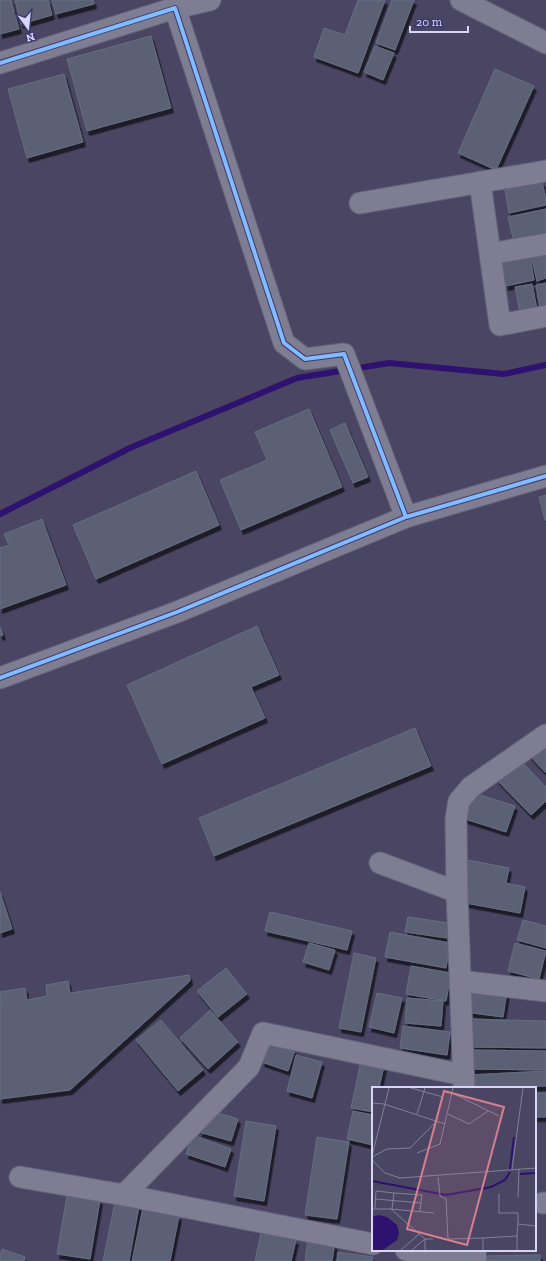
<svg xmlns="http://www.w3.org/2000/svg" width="546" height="1261" viewBox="0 0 546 1261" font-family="'Zilla Slab',serif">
<defs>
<filter id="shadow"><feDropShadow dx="2.5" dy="4.5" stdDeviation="0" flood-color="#0009"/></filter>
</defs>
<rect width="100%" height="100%" fill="#494562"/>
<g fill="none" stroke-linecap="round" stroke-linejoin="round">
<!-- stream -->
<path stroke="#2f116f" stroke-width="6" d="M0,514L132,447L297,378L389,363L504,374L546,365"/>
</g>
<!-- building -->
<path fill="#5b6174" stroke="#646f83" filter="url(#shadow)" d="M0,0H11L19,29L0,34Z
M15,0H48L52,15L21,24Z
M52,0H93L94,4L56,14Z
M358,0H385L358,73L314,57L324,28L345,35Z
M392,0H414L395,50L376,43Z
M151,36L171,108L87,131L67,59Z
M375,46L394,53L383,80L364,72Z
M495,69L534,86L496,170L458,153Z
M64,74L83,142L27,158L8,89Z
M542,182L546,199V205L509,213L505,190Z
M546,209V236L514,242L508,217Z
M546,252V278L537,281L531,255Z
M530,256L534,280L506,286L501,262Z
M546,283V307L540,308L536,285Z
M532,284L537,309L520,312L515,287Z
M309,409L342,487L241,530L220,480L267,460L255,432Z
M345,423L368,477L353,483L330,430Z
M196,471L219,525L96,579L73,525Z
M546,495V520H545L539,497Z
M42,519L66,585L0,609V548L9,545L4,534Z
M257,626L279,675L251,687L265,718L162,764L127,685Z
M0,627L3,635L0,636Z
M415,728L431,766L214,856L199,818Z
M539,743L546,750V773L528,754Z
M518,758L546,787V801L531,815L496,779Z
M471,792L515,806L506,832L462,818Z
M468,860L509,868L506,883L525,887L520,913L460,902Z
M0,892L12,929L0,933Z
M270,912L352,931L347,950L265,931Z
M408,917L449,923L447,938L405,932Z
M523,920L546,926V948L517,940Z
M390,932L450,943L446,968L385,957Z
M309,943L335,950L329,970L303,962Z
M515,943L546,951L539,979L508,971Z
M354,953L376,958L361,1032L339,1028Z
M411,966L451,973L446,1001L406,994Z
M226,968L247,994L218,1017L197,991Z
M189,975L190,981L70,1090L0,1099V1004L1,1003L0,992L25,988L27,1000L47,996L46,985L68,981L70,993Z
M469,985L507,991L503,1017L465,1012Z
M377,993L402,998L394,1033L369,1027Z
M407,998L443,1001L441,1026L405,1023Z
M210,1010L238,1042L208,1069L180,1038Z
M468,1019L546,1021V1048L467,1047Z
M161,1020L203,1070L178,1091L136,1040Z
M403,1026L450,1032L447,1055L400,1048Z
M269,1041L295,1050L288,1071L262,1062Z
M469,1050L546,1051V1070L468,1069Z
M296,1055L322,1062L312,1098L287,1091Z
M361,1061L384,1066L379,1088H373V1112L351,1108Z
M546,1071V1086L470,1088V1075Z
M535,1093H546V1117H535Z
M353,1111L373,1115V1145L347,1139Z
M218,1113L238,1119L231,1141L199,1132Z
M246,1121L276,1126L264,1201L234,1196Z
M192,1135L231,1149L225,1167L186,1154Z
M317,1137L349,1142L337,1219L305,1215Z
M67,1195L100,1200L90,1259L57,1254Z
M115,1202L139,1206L129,1261H103Z
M143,1208L179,1216L170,1261H132Z
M261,1233L296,1240L291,1261H255Z
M308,1239L335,1242L332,1261H305Z
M2,1249L25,1257L24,1261H0V1255Z
M338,1252L373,1257L372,1261H337Z
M540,1255V1261H485V1256Z"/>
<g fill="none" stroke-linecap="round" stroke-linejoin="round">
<defs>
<path id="minor" d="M461,0L546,43
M175,8L210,0
M0,63L175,8L284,343L305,359L344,354L406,517
M480,182L500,325L546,316
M360,203L546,171
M490,254L546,244
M0,678L177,612L406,517L546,476
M380,863L457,892
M460,981L546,991
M464,1088L457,892L456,819L459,801L471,787L546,735
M20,1177L124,1195L373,1244
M124,1195L249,1067L263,1033L463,1075
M543,1203H546
M406,1250L462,1261
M475,1250L476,1261"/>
</defs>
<!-- minor casing -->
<use href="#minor" stroke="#64627b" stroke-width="23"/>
<!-- minor -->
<use href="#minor" stroke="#7f7d92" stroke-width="21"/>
<defs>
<path id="cycleway" d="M0,63L175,8L284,343L305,359L344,354L406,517
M0,678L177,612L406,517L546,476"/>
</defs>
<!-- cycleway casing -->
<use href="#cycleway" stroke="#40396e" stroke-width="6"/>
<!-- cycleway -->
<use href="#cycleway" stroke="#80bcff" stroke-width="4"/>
</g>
<!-- overview -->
<g transform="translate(372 1087)">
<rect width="164" height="164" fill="#494562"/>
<path d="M7,128L15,130L25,138L27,146L25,153L11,163H0V130Z" fill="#2f116f"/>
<path fill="none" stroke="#2f116f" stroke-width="2" d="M138,82L142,50M148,87L164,86M0,94L74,108L119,100L133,93L138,85"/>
<path fill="none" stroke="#827f9d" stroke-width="1" d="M39,1L71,10M80,6L127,29M0,16L12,17L73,37M45,27L53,1M76,27L97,37L116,24M45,66L68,57L81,1M0,69L17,1M0,70L15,62L38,61L65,34M0,73L13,86L28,91L164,81M140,82L151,1M66,90L68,109L74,112L76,152L111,151M127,107V126H146V137M146,110L147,82M4,112L49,116M3,121L4,104L22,106M0,122H19L53,152V163M19,122L62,126M20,122L22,106L50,108L48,124M29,163L47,147M40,163L53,152H61M111,163V151L145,149L146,137L164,139M145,163V149"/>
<path fill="#d67f8f" fill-opacity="0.15" stroke="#d67f8f" stroke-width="2" d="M72,4L132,20L95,158L35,142Z"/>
<rect width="164" height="164" fill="none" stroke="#d7d6f6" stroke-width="2"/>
</g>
<!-- north arrow -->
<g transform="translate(28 28) rotate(165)" stroke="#40396e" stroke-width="3" paint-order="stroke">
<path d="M0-3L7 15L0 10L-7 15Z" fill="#d7d6f6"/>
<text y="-6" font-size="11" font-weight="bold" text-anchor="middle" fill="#d7d6f6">N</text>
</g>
<!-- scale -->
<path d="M410 26v6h58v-6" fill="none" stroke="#d7d6f6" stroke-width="2"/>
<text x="416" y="26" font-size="12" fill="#d7d6f6" stroke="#40396e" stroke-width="3" paint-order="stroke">20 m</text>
</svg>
